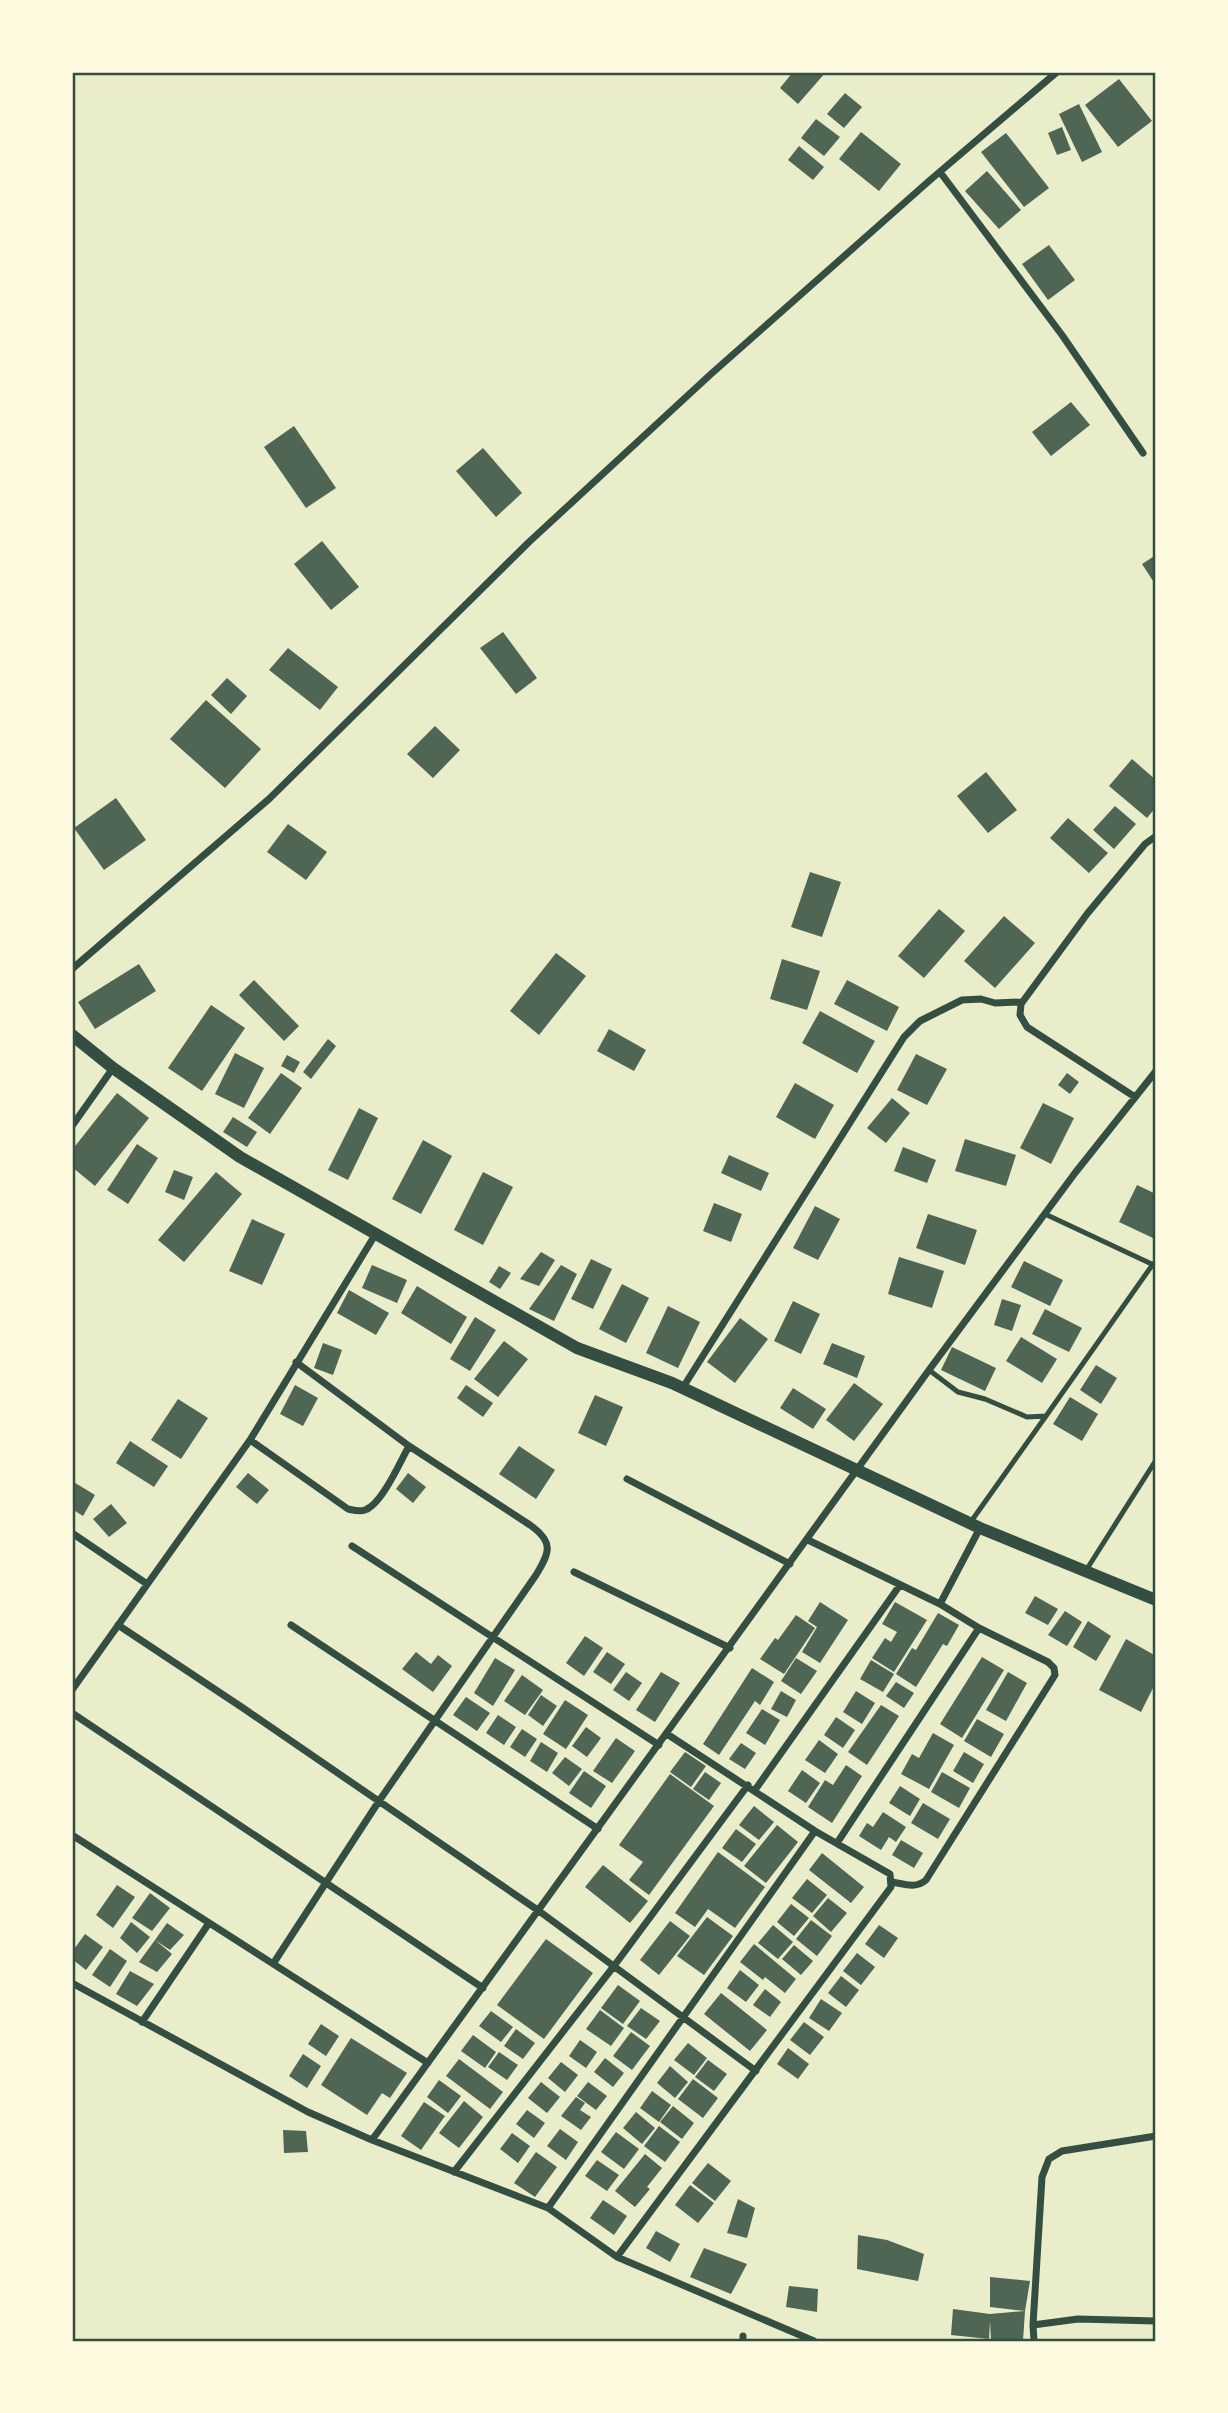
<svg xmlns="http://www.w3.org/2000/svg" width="1228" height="2413" viewBox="0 0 1228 2413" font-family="'Public Sans',sans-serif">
<rect width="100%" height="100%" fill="#e9edc9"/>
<!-- building -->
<path fill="#4f6655" d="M793,72H826L798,104L780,88Z
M1119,79L1152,121L1118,147L1085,105Z
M845,93L862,107L844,128L827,114Z
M1079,104L1102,152L1082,162L1059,114Z
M816,119L840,137L824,156L801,138Z
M1062,127L1071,150L1057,155L1048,133Z
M861,132L901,164L879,191L839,159Z
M1006,133L1049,188L1024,207L981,152Z
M799,146L824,167L813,180L788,160Z
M987,171L1021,210L999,229L965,191Z
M1049,245L1075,280L1048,300L1022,264Z
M1071,402L1090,425L1051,456L1032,432Z
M294,426L336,488L306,508L264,447Z
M483,448L522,493L496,517L456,471Z
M322,541L359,587L331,610L294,564Z
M1156,555V583L1155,584L1142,564Z
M503,632L537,678L516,694L480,648Z
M288,648L338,687L320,710L269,670Z
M227,678L247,696L231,714L211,695Z
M206,700L261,749L225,788L170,739Z
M435,726L460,750L433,778L407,754Z
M1132,759L1156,780V807L1147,818L1109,786Z
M986,772L1017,810L988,833L957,796Z
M116,798L146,840L104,870L74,828Z
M1115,806L1136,824L1114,849L1093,830Z
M1068,818L1108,853L1089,873L1050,838Z
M288,824L327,852L306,880L267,852Z
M810,872L841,882L822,937L791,927Z
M939,909L965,931L924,978L898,956Z
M1004,916L1035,943L995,988L964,961Z
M556,953L586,976L539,1035L510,1011Z
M782,959L820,971L807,1010L770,999Z
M139,964L156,991L95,1029L78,1002Z
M254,980L299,1026L284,1041L239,995Z
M847,980L899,1007L887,1031L834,1004Z
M211,1005L245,1028L202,1091L168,1068Z
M820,1011L875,1041L857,1073L802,1043Z
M609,1029L646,1050L634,1071L597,1051Z
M328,1039L336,1046L311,1079L303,1072Z
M235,1053L264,1068L244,1108L215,1094Z
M916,1054L947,1069L927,1105L897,1090Z
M287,1055L300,1062L294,1073L281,1066Z
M281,1073L302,1088L270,1134L248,1118Z
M1067,1073L1079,1082L1070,1094L1058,1085Z
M795,1083L834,1105L815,1139L776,1117Z
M117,1093L149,1118L95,1186L72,1167V1150Z
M892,1098L910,1113L886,1143L867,1128Z
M1043,1103L1074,1118L1051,1164L1020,1148Z
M359,1108L378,1118L348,1180L328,1170Z
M233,1117L257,1132L247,1147L223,1132Z
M965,1139L1016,1155L1006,1186L955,1171Z
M423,1140L452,1156L421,1214L392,1199Z
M137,1144L158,1158L128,1204L107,1190Z
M903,1147L936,1160L927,1183L894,1171Z
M729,1155L769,1173L761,1191L721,1173Z
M174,1170L193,1177L184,1200L165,1192Z
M216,1172L242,1194L184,1262L158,1240Z
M483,1172L513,1187L483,1245L454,1230Z
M1137,1185L1156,1194L1155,1239L1119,1222Z
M714,1203L742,1214L731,1242L703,1231Z
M815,1206L840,1219L818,1260L793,1248Z
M928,1214L977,1230L965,1265L916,1248Z
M252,1219L285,1234L262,1285L229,1271Z
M541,1252L555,1260L539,1286L520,1279Z
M899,1257L944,1271L932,1308L888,1294Z
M591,1259L612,1269L593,1309L571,1299Z
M1024,1261L1063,1280L1050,1306L1011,1287Z
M372,1265L407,1280L397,1303L362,1288Z
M561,1265L577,1274L554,1321L529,1309Z
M499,1266L511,1273L500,1289L489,1282Z
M622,1284L649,1298L626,1343L599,1329Z
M417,1286L467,1317L451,1344L401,1313Z
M349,1290L389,1313L376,1335L337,1313Z
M1002,1299L1021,1305L1012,1331L994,1325Z
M793,1301L820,1314L801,1354L774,1341Z
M668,1306L700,1322L678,1368L646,1353Z
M1045,1309L1082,1328L1069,1352L1032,1334Z
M475,1317L496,1330L470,1371L450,1359Z
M740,1318L768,1339L735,1383L707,1362Z
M1021,1337L1057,1359L1042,1383L1006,1361Z
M504,1341L528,1359L498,1397L474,1379Z
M323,1343L342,1350L333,1375L314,1368Z
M832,1343L865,1356L857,1378L823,1364Z
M952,1347L996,1368L985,1391L941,1370Z
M1096,1365L1117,1378L1101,1404L1080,1390Z
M854,1383L883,1404L854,1441L826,1420Z
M295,1385L318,1398L303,1426L280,1414Z
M466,1385L493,1403L483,1417L457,1398Z
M793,1388L826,1409L813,1429L780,1408Z
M595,1395L623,1407L606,1446L578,1433Z
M1070,1397L1098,1414L1082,1441L1053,1424Z
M178,1399L208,1418L181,1459L151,1440Z
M130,1441L168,1466L154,1487L116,1463Z
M519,1446L555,1470L536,1499L499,1474Z
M248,1473L269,1490L257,1504L236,1487Z
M408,1473L426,1487L413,1503L396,1489Z
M72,1481L95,1495L83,1516L72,1509Z
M111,1504L127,1523L109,1537L93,1519Z
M1035,1596L1058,1609L1048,1625L1025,1613Z
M820,1602L848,1620L820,1663L802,1652L817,1627L808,1621Z
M895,1602L927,1620L894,1672L872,1658L885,1638L891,1642L897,1632L882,1624Z
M1065,1611L1082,1622L1067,1646L1048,1635Z
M938,1613L959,1625L947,1646L943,1644L916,1687L896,1674L912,1648L916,1650Z
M796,1615L815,1628L784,1674L760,1659L775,1638L778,1640Z
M1088,1621L1111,1636L1096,1661L1073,1647Z
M585,1636L603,1648L584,1676L566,1663Z
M1126,1639L1156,1656V1682L1141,1712L1099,1690Z
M416,1652L431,1664L438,1655L452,1666L433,1692L402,1669Z
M607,1652L625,1664L611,1684L593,1672Z
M982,1657L1004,1670L962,1738L940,1724Z
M495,1658L515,1670L493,1706L474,1693Z
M796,1658L817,1671L801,1694L781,1681Z
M871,1660L894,1674L883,1692L860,1679Z
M752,1668L774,1682L760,1705L755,1701L719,1755L703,1744Z
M626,1672L642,1683L629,1701L613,1690Z
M661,1672L680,1683L655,1722L636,1710Z
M1008,1672L1027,1683L1006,1721L986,1710Z
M522,1675L543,1690L525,1715L504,1701Z
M896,1682L914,1693L904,1708L886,1696Z
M781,1691L796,1700L787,1717L771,1709Z
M856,1691L875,1703L862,1724L843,1712Z
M541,1695L557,1706L543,1726L528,1715Z
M466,1697L490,1713L477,1731L453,1715Z
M565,1700L588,1715L566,1749L543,1734Z
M881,1705L899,1716L867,1765L848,1752Z
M762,1709L780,1720L765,1745L746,1733Z
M498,1715L516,1727L504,1745L486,1733Z
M836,1717L855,1730L843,1748L824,1735Z
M977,1719L1004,1734L991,1757L964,1741Z
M586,1727L601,1738L587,1757L572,1746Z
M522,1729L537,1739L525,1757L510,1747Z
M933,1733L954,1745L929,1789L901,1774L912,1754L919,1758Z
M616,1738L635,1751L612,1783L593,1771Z
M819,1740L838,1754L825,1773L805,1760Z
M541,1742L558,1753L547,1772L530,1761Z
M741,1743L756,1753L745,1769L729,1759Z
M685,1752L706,1766L691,1787L670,1772Z
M964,1752L984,1764L973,1783L953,1771Z
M565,1757L582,1769L569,1786L552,1773Z
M846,1765L862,1776L832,1823L808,1807L825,1780L833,1785Z
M802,1770L820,1783L806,1803L788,1791Z
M584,1771L606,1786L591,1808L569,1793Z
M705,1772L721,1783L709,1800L693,1789Z
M942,1772L970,1788L959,1808L931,1792Z
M670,1774L714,1806L649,1895L629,1880L643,1862L619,1845Z
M900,1786L920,1799L910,1816L889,1803Z
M923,1803L950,1819L938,1839L911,1823Z
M754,1806L774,1822L759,1840L739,1825Z
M883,1812L906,1827L896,1842L889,1837L881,1850L859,1836L867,1823L873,1827Z
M777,1825L798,1842L766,1883L744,1866Z
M736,1829L756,1844L742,1862L722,1848Z
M901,1840L923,1853L914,1868L892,1855Z
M718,1852L765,1887L735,1928L708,1909L695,1927L675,1913Z
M822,1853L864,1887L851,1903L809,1870Z
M603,1865L648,1901L630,1923L585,1887Z
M807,1879L827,1895L812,1913L792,1898Z
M117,1885L135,1897L113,1928L96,1915Z
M150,1893L170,1908L152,1931L132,1918Z
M828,1898L847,1913L831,1932L813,1916Z
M791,1904L809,1918L794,1936L777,1922Z
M707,1917L733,1936L704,1975L677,1956Z
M811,1920L832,1936L817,1956L796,1939Z
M670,1921L690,1936L659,1975L640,1960Z
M131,1922L150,1937L137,1953L120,1938Z
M167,1923L184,1935L170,1950L155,1940Z
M773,1925L793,1942L778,1959L758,1943Z
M879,1925L898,1938L884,1958L865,1944Z
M85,1934L103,1947L86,1970L72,1959V1952Z
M546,1939L593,1973L544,2039L497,2005Z
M155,1940L172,1954L157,1972L139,1962Z
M754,1944L796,1979L785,1993L765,1977L763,1980L740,1962Z
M794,1945L813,1961L801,1975L782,1959Z
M110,1949L127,1961L110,1987L92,1975Z
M857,1953L875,1967L861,1985L843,1971Z
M740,1970L759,1985L746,2002L727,1988Z
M130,1971L154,1984L137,2006L116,1994Z
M841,1976L859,1990L846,2007L828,1993Z
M618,1985L640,2001L623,2024L601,2008Z
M765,1989L781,2002L770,2017L753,2005Z
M721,1993L767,2030L750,2051L704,2014Z
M821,1999L842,2013L829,2031L809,2018Z
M641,2008L660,2021L646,2039L627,2026Z
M600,2010L624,2028L611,2046L586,2029Z
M491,2011L513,2027L501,2042L479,2026Z
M804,2022L824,2037L810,2055L790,2040Z
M321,2024L339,2036L326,2056L308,2044Z
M516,2029L535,2043L523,2059L504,2046Z
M631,2032L650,2046L632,2070L613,2056Z
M473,2035L496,2052L485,2068L461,2051Z
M351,2038L407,2073L390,2098L382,2093L367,2115L321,2085Z
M580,2040L597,2052L586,2068L569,2056Z
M688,2043L707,2058L694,2075L674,2060Z
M788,2048L809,2064L798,2079L777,2064Z
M499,2052L518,2065L507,2080L488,2067Z
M303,2054L321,2066L307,2088L289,2076Z
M605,2058L624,2073L613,2087L594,2072Z
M459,2059L503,2092L490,2109L446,2076Z
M708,2060L727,2074L714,2091L695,2077Z
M561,2062L578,2075L565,2092L548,2078Z
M670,2066L688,2082L675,2098L657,2083Z
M693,2079L718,2098L703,2118L678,2099Z
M439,2080L461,2096L448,2113L427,2097Z
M541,2082L560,2097L547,2113L528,2098Z
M588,2082L607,2096L596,2110L577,2096Z
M652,2091L671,2105L659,2122L640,2108Z
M576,2097L585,2103L580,2110L591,2117L581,2130L561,2116Z
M464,2101L483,2117L459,2148L439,2133Z
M424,2102L445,2116L421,2150L401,2136Z
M673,2106L694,2123L682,2139L660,2122Z
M527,2110L545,2123L534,2138L516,2124Z
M636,2112L655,2128L642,2144L623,2128Z
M659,2126L680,2142L665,2162L644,2146Z
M560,2129L578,2142L566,2160L547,2146Z
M283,2130L306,2131L308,2152L284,2153Z
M616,2132L639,2149L624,2169L601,2152Z
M512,2133L530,2146L518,2163L500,2149Z
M536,2152L557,2167L535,2197L514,2183Z
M645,2154L662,2168L647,2187L650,2189L635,2207L615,2191Z
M597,2160L619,2175L607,2191L585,2176Z
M708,2163L731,2181L715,2201L692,2183Z
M690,2185L714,2203L698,2223L675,2205Z
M738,2199L755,2208L747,2238L727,2233Z
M603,2200L627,2216L614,2235L590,2218Z
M656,2231L680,2244L670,2262L646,2248Z
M858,2235L887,2240L924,2254L918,2281L857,2269Z
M704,2248L747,2264L731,2294L690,2277Z
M990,2277L1030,2281L1025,2311L990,2307Z
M789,2286L818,2289L817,2312L786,2307Z
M953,2309L990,2314L1025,2311L1023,2341H991L990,2321L989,2339L951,2335Z"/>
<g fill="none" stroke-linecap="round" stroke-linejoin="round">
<!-- service -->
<path stroke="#344e41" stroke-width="5" d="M1045,1214L1156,1266
M929,1370L958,1392L985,1399L1027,1417L1046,1416L1153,1264
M970,1523L1046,1416
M1085,1572L1156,1460"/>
<!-- minor -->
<path stroke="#344e41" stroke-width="7" d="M940,172L1062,335L1143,453
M72,969L269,799L529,542L711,374L929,181L1057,72
M1135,1097L1027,1027L1020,1015L1021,1004L1087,914L1145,844L1156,836
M72,1126L113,1068
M682,1389L904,1037L920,1021L962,1000L981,999L995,1003L1021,1002
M250,1440L348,1509C353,1510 360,1512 365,1510C382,1504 400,1462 409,1446
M627,1479L790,1564
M72,1533L147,1584
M808,1540L940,1604
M352,1546L659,1745
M574,1572L730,1648
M118,1625L243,1708L539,1911L756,2071
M291,1625L598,1829
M72,1690L250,1440L375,1235
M72,1713L483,1988
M755,1790L900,1585
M72,1835L428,2063
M837,1843L979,1628L940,1604L980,1528
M892,1882C904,1884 916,1889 926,1880L1055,1675L1054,1668L1048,1662L979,1628
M273,1964L379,1801L536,1575C550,1552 554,1542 530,1525L409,1446L296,1362
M72,1983L308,2112L372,2140L548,2208L617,2257L814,2341
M142,2022L209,1923
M372,2140L929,1370L1075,1173L1156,1071
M454,2172L614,1966L748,1785
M548,2208L815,1831
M617,2257L891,1887L890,1874L815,1831L667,1734
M1033,2325L1042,2177L1049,2159L1062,2151L1156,2136
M743,2336V2341
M1034,2341L1033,2325L1078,2319L1156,2321"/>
<!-- tertiary -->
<path stroke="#344e41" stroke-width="12" d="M72,1035L113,1068L240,1157L577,1348L672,1383L980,1528L1156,1600"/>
</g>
<!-- border -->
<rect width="1228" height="2413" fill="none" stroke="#fefae0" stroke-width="147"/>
<rect x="74" y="74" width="1080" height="2266" fill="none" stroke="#344e41" stroke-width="2.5"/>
</svg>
